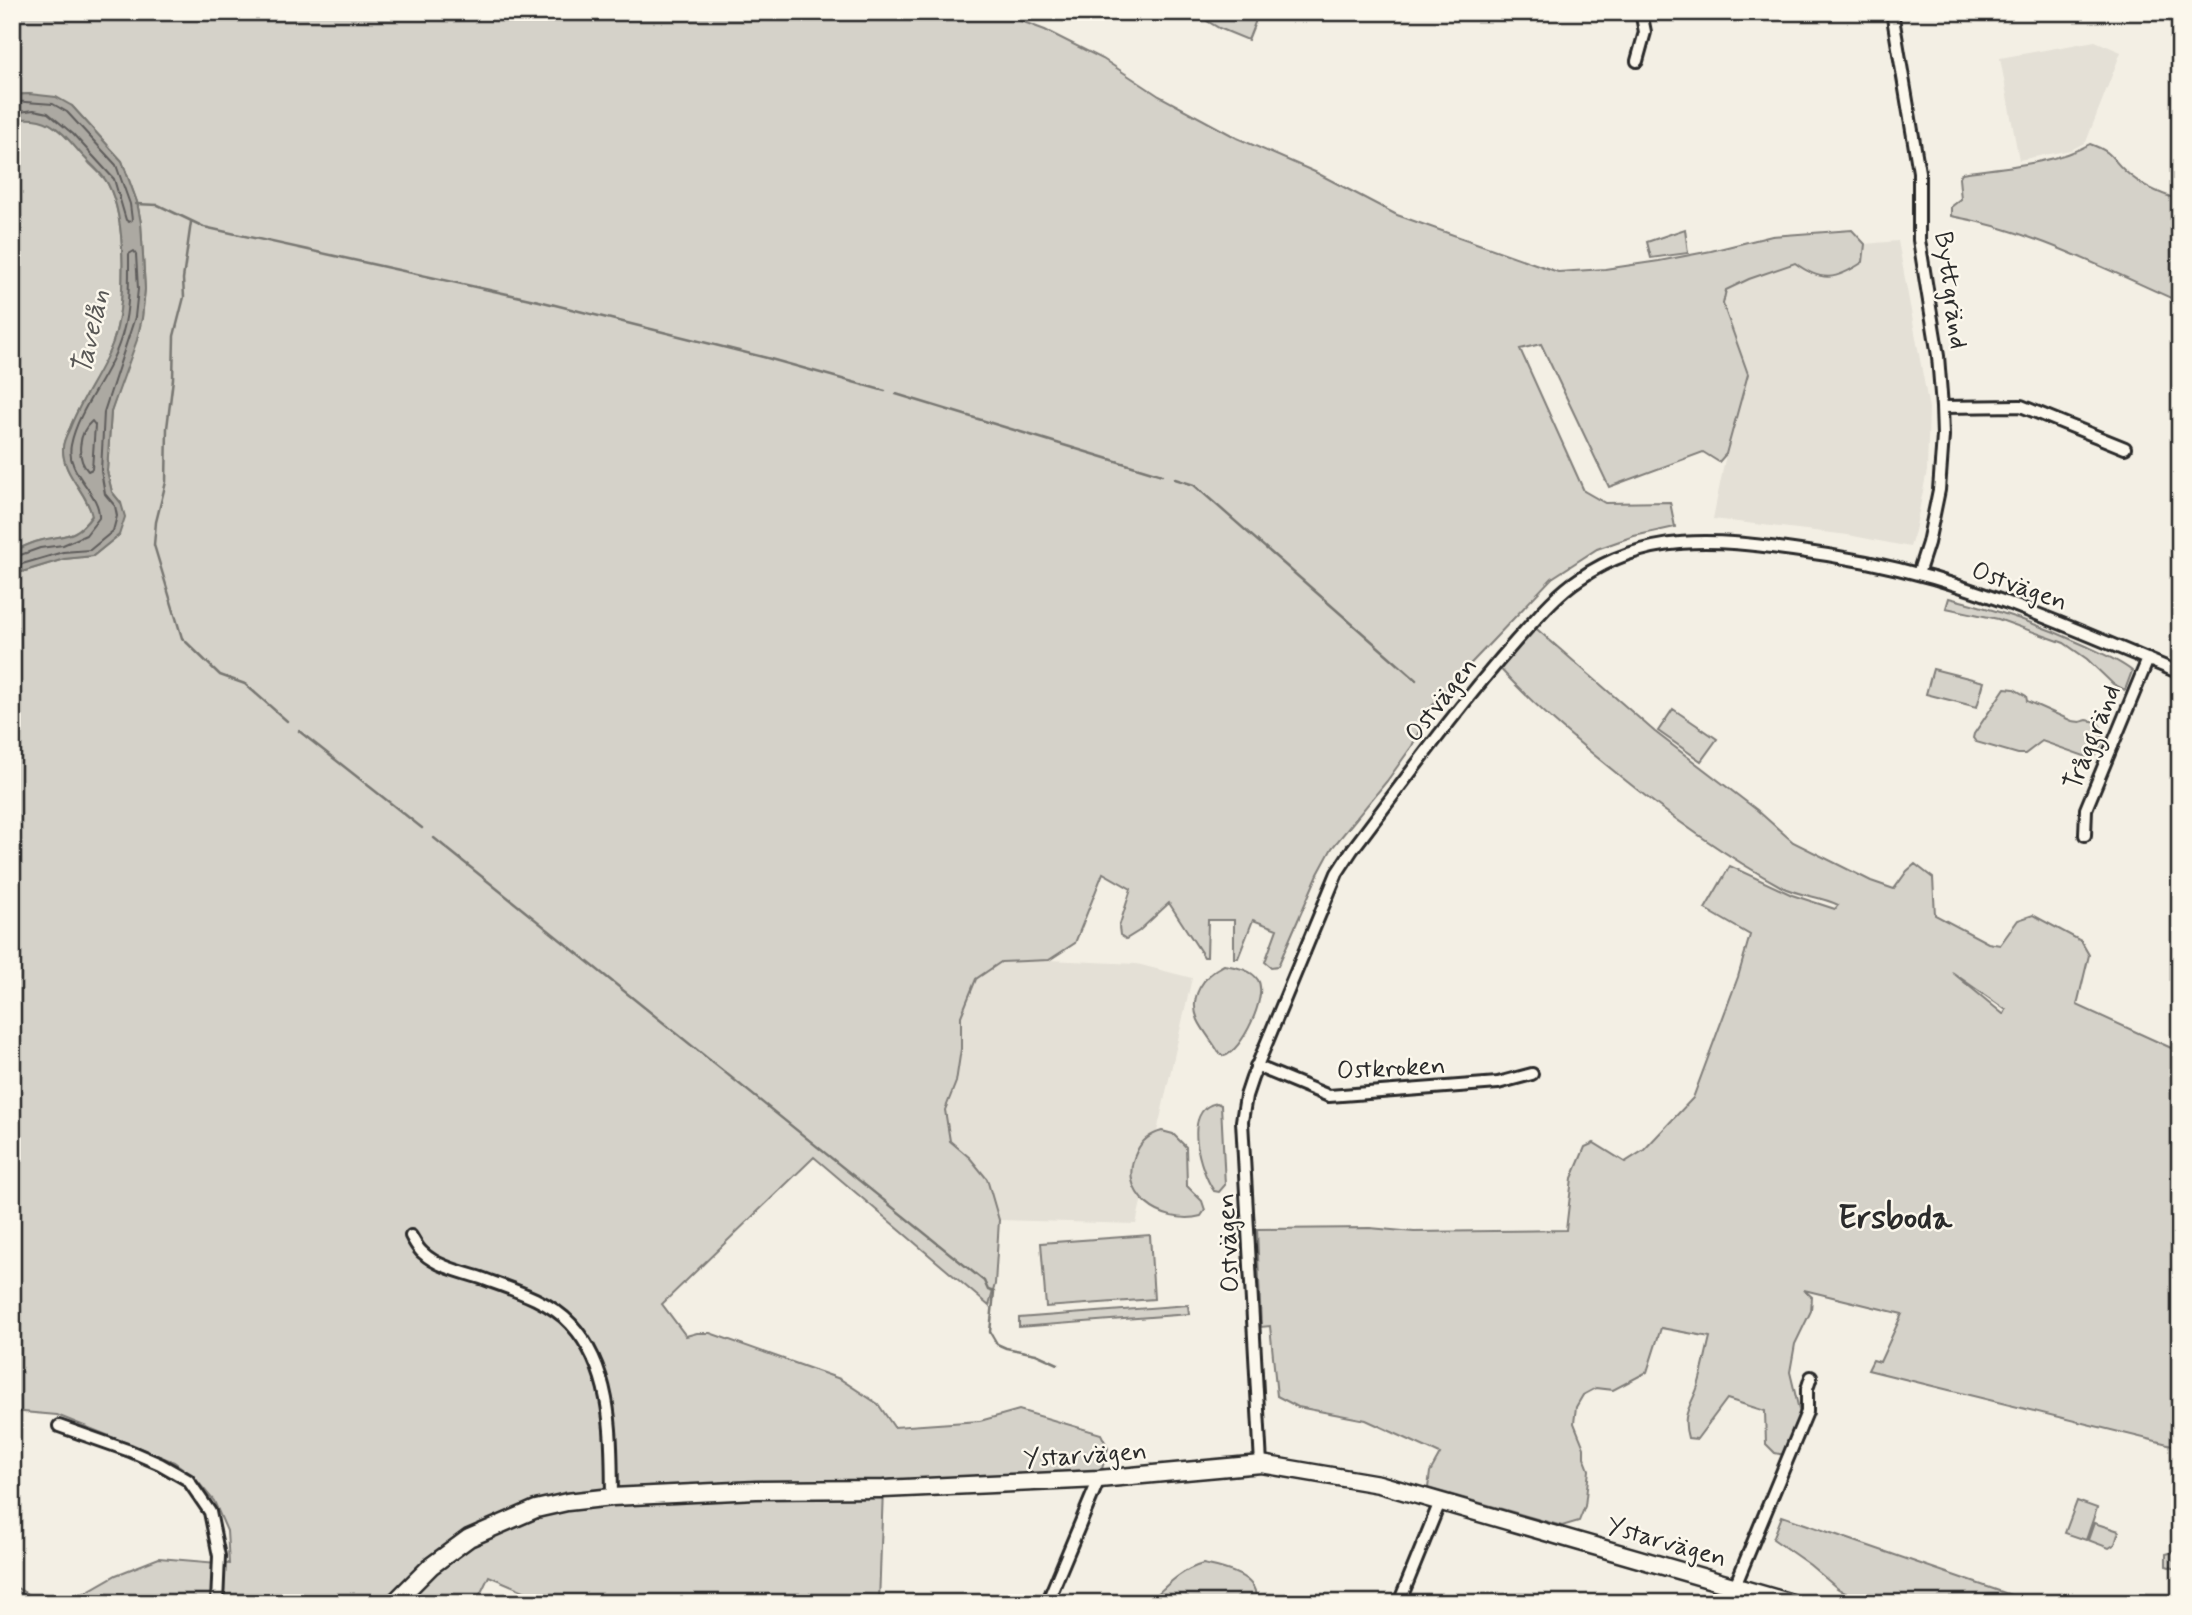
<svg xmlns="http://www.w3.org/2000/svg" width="2192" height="1615" viewBox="0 0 2192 1615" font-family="Mynerve,sans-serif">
<rect width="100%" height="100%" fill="#f3efe4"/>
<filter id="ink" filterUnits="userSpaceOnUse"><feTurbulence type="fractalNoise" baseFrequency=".0143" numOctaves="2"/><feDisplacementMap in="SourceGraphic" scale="14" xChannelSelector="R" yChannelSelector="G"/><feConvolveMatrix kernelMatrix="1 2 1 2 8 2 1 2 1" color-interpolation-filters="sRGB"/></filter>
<g filter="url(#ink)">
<!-- built -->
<path fill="#e4e0d6" d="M2095,41L2121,52L2086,142L2071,150L2019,160L2000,58Z
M1898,241L1929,408L1927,471L1915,531L1910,547L1848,535L1713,519L1726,454L1748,374L1723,304L1726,290L1749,279L1795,263L1809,274L1863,262L1865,244Z
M1049,960L1137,964L1192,978L1136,1224L999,1220L987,1179L970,1158L950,1141L945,1110L956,1082L961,1049V1016L976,979L1001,962Z"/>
<!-- green -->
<path fill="#d5d2c9" stroke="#807e7a" stroke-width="2" fill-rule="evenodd" d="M12,12H997L1045,30L1103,59L1159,96L1237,138L1315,172L1397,215L1558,272L1605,269L1659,261L1711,251L1772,236L1852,230L1865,244L1863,262C1836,280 1822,283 1795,263L1749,279L1726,290L1723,304L1748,374L1726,454L1719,462L1703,452L1609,487L1541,344L1520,349L1584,491L1605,503L1670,502L1675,527L1634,536L1597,549L1552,578L1438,698L1428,712L1412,746L1387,781L1332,848L1318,874L1278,966L1271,967L1265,962L1277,929L1253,920L1238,958H1234V920H1208L1207,957H1204L1169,903L1139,931L1126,939L1120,935L1119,927L1131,889L1103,873L1075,943L1049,960L1001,962L976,979L961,1016V1049L956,1082L945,1110L950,1141L970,1158L987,1179L999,1220L995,1284L989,1306L814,1157L662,1304L686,1336L697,1333H710L840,1379L878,1404L894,1427L980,1421L1019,1410L1101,1434L1108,1448L1099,1479L883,1489L879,1603H552L489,1576L476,1603H67L116,1575L159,1558L229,1564L227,1531L214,1501L193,1476L174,1462L57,1415L12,1411V575L64,559L93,556L119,535L121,503L112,492L107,471L111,412L142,318L145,289L141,223L137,202L122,161L72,106L29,94L12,95Z
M1192,12H1222L1237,16C1244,12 1250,11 1258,15L1248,40L1219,28Z
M34,117C58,122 74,146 90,164C96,170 104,176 108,184C127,220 126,303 113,342C103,372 81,398 70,428C67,434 63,441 63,448C62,475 87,491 92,515C75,540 64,534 39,541C30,543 21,548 12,552V120Z
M2090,144C2114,153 2108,155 2125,171C2140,185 2160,194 2180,200V302C2105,269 2031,230 1951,216V207L1961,199L1959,178L1962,173C2003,167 2054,164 2090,144Z
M1685,229L1688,253L1651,258L1647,242Z
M1949,598C1998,610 2039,624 2084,645C2101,653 2118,660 2132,671L2125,690L2113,684L2087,659L2064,643L1998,619L1946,608Z
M1531,624L1655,732L1757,810L1793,842L1871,881L1894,889L1907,871L1915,864L1933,878L1935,915L1988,943L2000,945L2018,920L2033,915L2081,941L2089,955L2077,1005L2180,1052V1447L1868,1370L1873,1360L1880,1362L1902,1314L1804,1290L1812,1297L1811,1311L1795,1344L1790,1372L1802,1423L1789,1456L1775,1453L1766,1444L1765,1411L1727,1399L1697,1439L1688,1438C1681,1413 1691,1407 1698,1386C1703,1370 1706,1353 1710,1337L1661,1328L1647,1372L1613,1390L1596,1388L1583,1395L1576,1407L1574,1423L1584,1448V1457L1589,1470L1585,1506L1579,1521L1562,1526L1428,1488L1430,1472L1440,1454L1366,1420L1298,1407L1277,1396L1270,1326L1261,1327L1257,1229L1370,1228L1414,1232L1566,1230L1572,1178L1585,1147L1594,1143L1625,1162L1644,1150L1693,1098L1738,977L1750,935L1705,909L1730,866L1792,895L1835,909L1838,905C1820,896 1799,896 1782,887C1722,854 1668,815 1615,772C1573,738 1532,704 1496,664ZM1952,972L2006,1010L2004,1014H2003Z
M1933,669L1984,682L1977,707L1926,694Z
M2005,688L2014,689L2026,696L2027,701L2072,721L2080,722L2087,720L2097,722L2104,731L2101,746L2096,755L2087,757L2042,741L2025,754H2018L1976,742L1973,738L1974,734Z
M1673,709L1717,739L1701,761L1658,731Z
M1224,965C1235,967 1251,969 1258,980C1268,996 1242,1051 1224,1056L1219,1053C1213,1042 1203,1031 1198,1020C1188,997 1204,975 1224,965Z
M1217,1103L1221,1105L1225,1185L1219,1192L1214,1191C1200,1171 1181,1109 1217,1103Z
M1162,1131L1173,1134L1186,1147L1187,1186L1202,1201L1205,1210L1201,1216C1162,1226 1115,1194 1137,1151C1142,1140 1151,1134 1162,1131Z
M1150,1235L1154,1299L1046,1307L1041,1243Z
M1188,1305L1189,1314L1019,1327V1318Z
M2077,1501L2097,1508L2086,1540L2065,1533Z
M1782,1516L2034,1603H1862L1837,1588L1810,1565L1773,1539Z
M2094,1523L2119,1531L2115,1544L2109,1548L2088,1540Z
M2180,1550V1570L2166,1566V1554Z
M1203,1564C1223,1568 1262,1576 1255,1603H1148C1165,1587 1180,1570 1203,1564Z
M12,1585L43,1603H12Z"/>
<!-- water -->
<path fill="#aca9a2" stroke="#787772" stroke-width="2" d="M29,94L56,97L72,106L122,161L137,202L141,223L145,289L142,318L137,340L111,412L107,471L112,492L121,503L125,517L119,535L93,556L64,559L12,575V552C21,548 30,543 39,541C64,534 75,540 92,516C87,491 62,475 63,448C63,441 67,434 70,428C81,398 102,372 113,342C126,303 127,220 108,184C103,174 91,164 83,156C59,129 50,114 12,120V95Z"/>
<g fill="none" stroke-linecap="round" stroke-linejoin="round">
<!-- shore -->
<path stroke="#5f5d5b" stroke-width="2" d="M12,101L53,104L67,112L116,165L130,204L132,220L129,222L126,220L114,179L73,134L48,113L34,110L12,113
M92,421L95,425L92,469L88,471C76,458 78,433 92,421Z
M12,558L40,548L63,545L86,535L99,518C101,492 65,474 71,445C78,409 107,379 119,344C130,316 129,284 129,254L134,251L136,254L138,289L135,317L104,412L101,471L105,494L115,506L117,516L113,531L90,550L63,552L12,567"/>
<!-- stream -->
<path stroke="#787772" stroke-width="2.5" d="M136,204L158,205L204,227L539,301L767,358L885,391
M191,222L183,279L184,297L174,336L173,379L167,428L166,482L156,522L154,545L182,638L220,675L245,684L287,721
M896,394L1162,475
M1175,479L1194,485L1416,680
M299,731L422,828
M434,838L984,1281L988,1290L994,1292L990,1332L997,1344L1006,1348L1036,1354L1058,1364"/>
<defs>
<path id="street" d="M1892,12L1919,172V240L1938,356L1942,407L1943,436L1939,490L1928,543L1918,574
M1637,61L1645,32L1641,12
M1942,407L2021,406L2125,448
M2085,835L2086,809L2148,659
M1256,1066L1329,1096L1498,1083L1532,1074
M411,1236C414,1241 418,1249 423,1253C438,1267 462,1272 481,1278C511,1289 549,1300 571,1324C614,1371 611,1438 612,1497
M59,1426L130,1451L160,1464L188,1480L210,1512L219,1556L217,1603
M1261,1464L1242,1121L1246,1096L1252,1078L1337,873L1352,850C1405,780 1457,708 1515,642C1535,620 1555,595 1579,579C1647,532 1716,539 1793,550C1840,556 1887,565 1933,578C2018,603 2098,639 2180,673
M1735,1586L1807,1412V1389L1811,1377
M1047,1603L1099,1479
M1399,1603L1440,1502"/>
<path id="secondary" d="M394,1603L431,1566L469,1538L536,1509L567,1502L612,1497L756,1490L883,1489L1099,1479L1261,1464L1379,1484L1792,1603"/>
</defs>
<!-- street casing -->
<use href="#street" stroke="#2b2b2b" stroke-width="16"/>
<!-- secondary casing -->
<use href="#secondary" stroke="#2b2b2b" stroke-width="21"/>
<!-- street -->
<use href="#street" stroke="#fbf7ec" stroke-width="10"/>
<!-- secondary -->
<use href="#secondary" stroke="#fbf7ec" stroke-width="16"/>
</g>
</g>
<g text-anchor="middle" stroke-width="5" stroke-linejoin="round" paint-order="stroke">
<!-- street labels -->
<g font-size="26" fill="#2b2b2b" stroke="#fbf7ec">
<text transform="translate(1952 290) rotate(82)" y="9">Byttgränd</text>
<text transform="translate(2020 585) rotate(20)" y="9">Ostvägen</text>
<text transform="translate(1440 699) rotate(-52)" y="9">Ostvägen</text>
<text transform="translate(2091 737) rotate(-68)" y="9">Tråggränd</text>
<text transform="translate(1391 1067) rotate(-3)" y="9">Ostkroken</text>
<text transform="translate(1227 1243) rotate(-93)" y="9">Ostvägen</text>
<text transform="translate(1085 1454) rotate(-4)" y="9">Ystarvägen</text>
<text transform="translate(1667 1541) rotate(16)" y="9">Ystarvägen</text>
</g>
<!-- water labels -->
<g font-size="28" font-style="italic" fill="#585755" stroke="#fbf7ec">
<text transform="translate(89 332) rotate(-77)" y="10">Tavelån</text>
</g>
<!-- district labels -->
<g font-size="33" font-weight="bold" fill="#2b2b2b" stroke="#fbf7ec">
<text x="1895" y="1228">Ersboda</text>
</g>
</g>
<!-- margin -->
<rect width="2192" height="1615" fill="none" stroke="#fbf7ec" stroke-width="42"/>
<rect x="21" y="21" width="2150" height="1573" fill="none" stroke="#2b2b2b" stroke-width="2.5" filter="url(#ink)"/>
</svg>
